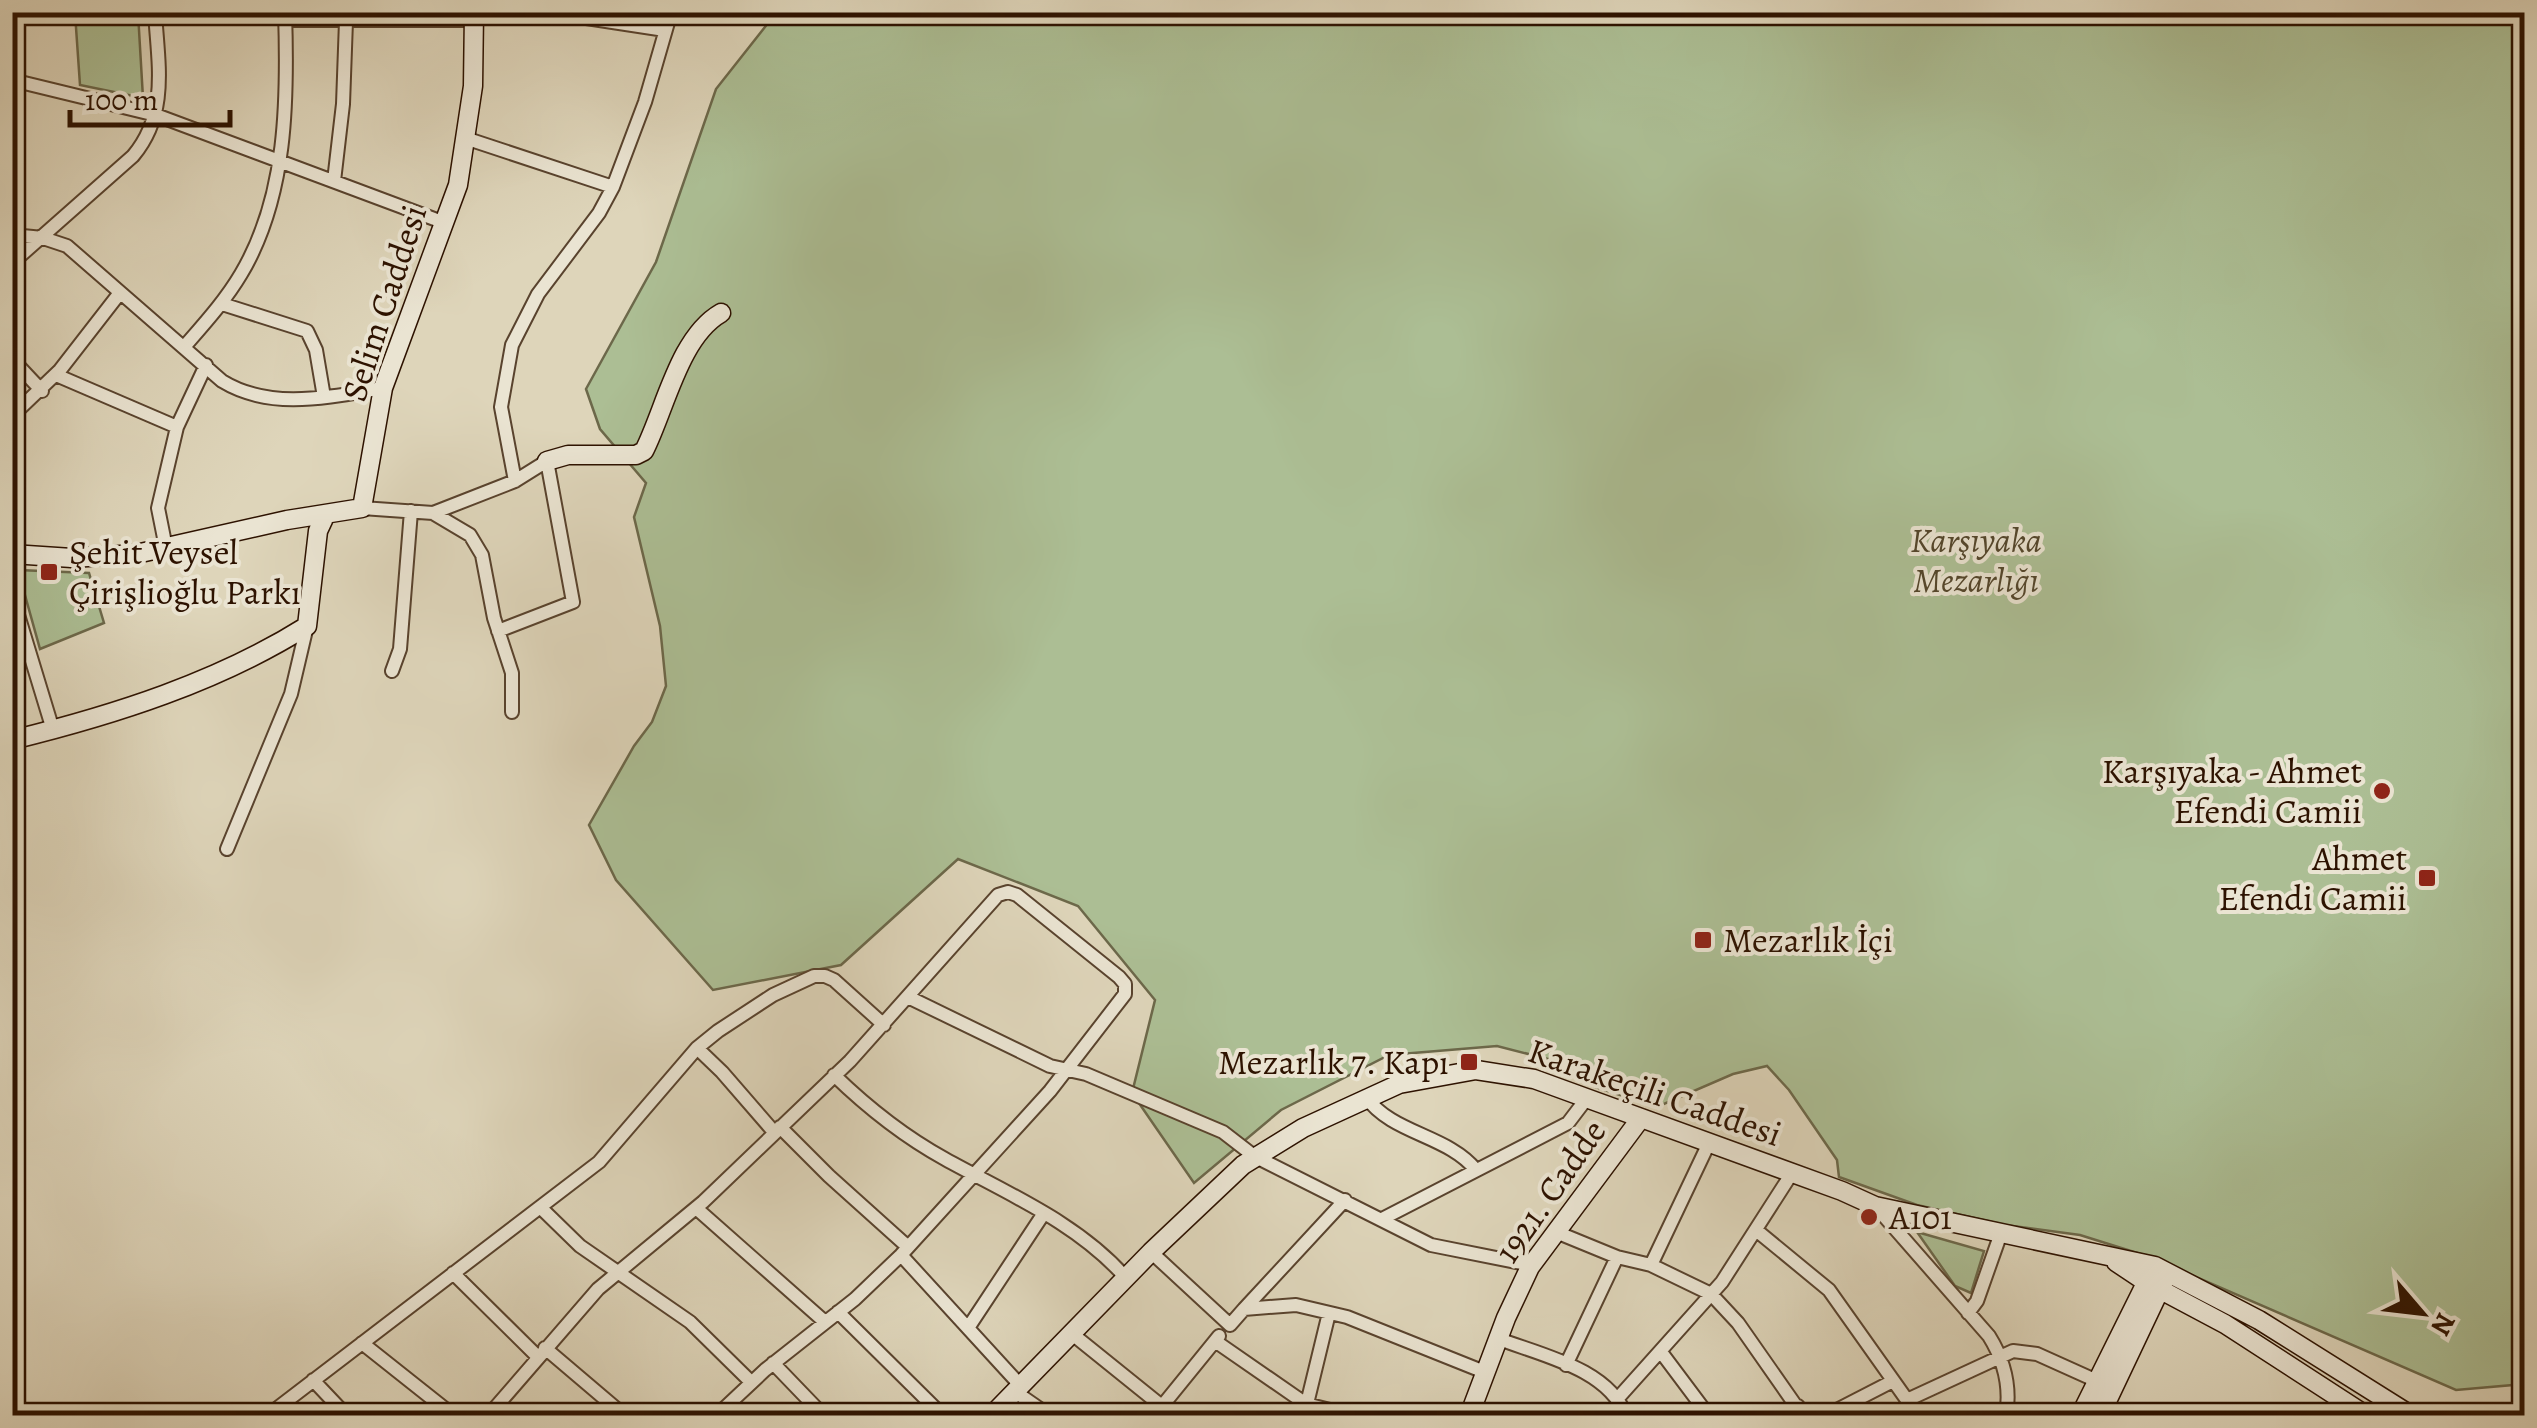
<svg xmlns="http://www.w3.org/2000/svg" width="2537" height="1428" viewBox="0 0 2537 1428" font-family="Alegreya,serif">
<rect width="100%" height="100%" fill="#ded5ba"/>
<filter id="stains"><feTurbulence type="fractalNoise" baseFrequency=".002" numOctaves="4"/><feColorMatrix values="0 0 0 0 .2 0 0 0 0 .09 0 0 0 0 .02 0 0 0 .5 -.17"/></filter>
<radialGradient id="worn" r=".72"><stop offset=".6" stop-color="#630" stop-opacity="0"/><stop offset="1" stop-color="#630" stop-opacity=".3"/></radialGradient>
<!-- green -->
<path fill="#acbe94" stroke="#6c684a" stroke-width="2.5" d="M75,13H138L143,98L80,85Z
M776,13H2524V1384L2456,1390L2150,1257L2080,1235L2005,1225L1917,1205L1839,1177L1837,1160L1789,1090L1767,1066L1733,1074L1657,1107L1595,1087L1583,1068L1497,1046L1389,1055L1281,1110L1194,1183L1132,1093L1155,1000L1078,906L958,859L841,965L713,990L616,880L589,825L634,746L652,722L666,686L660,626L634,517L646,483L600,429L586,389L656,262L716,89Z
M18,570L89,573L104,623L40,649Z
M1917,1232L1984,1251L1971,1293L1955,1286Z"/>
<g fill="none" stroke-linecap="round" stroke-linejoin="round">
<defs>
<path id="street" d="M547,12L665,30
M285,20H474
M12,80L156,115L445,223
M465,138L613,187
M334,181L343,104L346,21
M12,235L43,238L67,246L222,381C271,411 329,397 383,388
M12,263L133,156C169,113 158,64 155,12
M222,304L307,331L316,350L324,397
M184,347C204,324 225,301 241,274C287,197 288,100 285,12
M12,359L42,391
M56,375L177,427
M12,416L60,370L119,294
M515,481L501,407L512,345L538,294L599,213L613,187L645,102L671,12
M362,508L433,513L470,535L482,555L494,618L512,673V712
M433,513L515,481L547,461L573,602L498,631
M166,548L158,508L177,427L206,365
M12,595L53,730
M392,671L400,649L411,511
M227,849L291,694L307,626
M908,997L1050,1066L1086,1074L1223,1132L1254,1156L1431,1245L1531,1265
M697,1048L722,1072L774,1132
M834,1075C867,1107 905,1137 945,1159C1008,1194 1078,1223 1126,1278
M1366,1097C1392,1134 1448,1135 1476,1170
M780,1127L829,1176L908,1247
M540,1207L580,1246L690,1322L751,1382
M696,1208L825,1322
M1877,1208L1989,1336C2004,1360 2011,1387 2006,1416
M1382,1219L1568,1123L1587,1098
M1756,1230L1829,1290L1907,1400L1908,1416
M1556,1232L1617,1257L1651,1265L1711,1294L1738,1323L1803,1416
M1151,1252L1230,1325L1244,1309L1296,1305L1347,1317L1487,1373
M901,1255L1020,1385
M1651,1265L1709,1143
M453,1273L538,1357
M1244,1309L1345,1200
M838,1312L943,1416
M1968,1313L1977,1301L2001,1233
M968,1328L1044,1213
M1071,1333L1174,1416
M1499,1339C1541,1355 1609,1369 1626,1416
M1215,1341L1306,1404L1354,1416
M362,1343L454,1416
M545,1348L625,1416
M1661,1352L1709,1416
M773,1363L824,1416
M1566,1365L1617,1257
M313,1380L347,1416
M1014,1391L1050,1416
M1619,1397L1722,1282L1792,1173
M1907,1400L2013,1351L2037,1354L2097,1381
M267,1416L599,1162L697,1048L718,1031L773,995L814,976H825L834,980L884,1025
M488,1416L598,1289L703,1202L850,1061L998,895L1008,892L1017,895L1119,977L1125,984V994L1050,1091L901,1255L855,1299L765,1370L716,1416
M1154,1416L1219,1336
M1304,1416L1329,1313
M1764,1416L1798,1406
M1825,1416L1893,1381"/>
<path id="secondary" d="M547,461L568,455H636L644,451C665,410 679,337 721,313
M12,554L72,558L136,554L287,520L362,508L383,388L458,185L473,86L474,12
M12,740C114,715 218,682 307,626L318,531L325,516
M2116,1262L2146,1282L2225,1324L2367,1416
M991,1416L1151,1252L1243,1165L1303,1128L1399,1084L1476,1070L1534,1079L1842,1191L1875,1206L2155,1266L2259,1320L2412,1416
M1469,1416L1506,1318L1530,1267L1641,1118
M2080,1416L2151,1273
M2100,1416L2164,1281"/>
</defs>
<!-- street casing -->
<use href="#street" stroke="#59432e" stroke-width="16"/>
<!-- secondary casing -->
<use href="#secondary" stroke="#2d1200" stroke-width="21"/>
<!-- street -->
<use href="#street" stroke="#eae4d2" stroke-width="12"/>
<!-- secondary -->
<use href="#secondary" stroke="#eae4d2" stroke-width="18"/>
</g>
<!-- markers -->
<g fill="#8f2418" stroke="#eae4d2" stroke-width="4">
<rect x="39" y="562" width="20" height="20" rx="5"/>
<circle cx="2382" cy="791" r="10"/>
<rect x="2417" y="868" width="20" height="20" rx="5"/>
<rect x="1693" y="930" width="20" height="20" rx="5"/>
<rect x="1459" y="1052" width="20" height="20" rx="5"/>
<circle cx="1869" cy="1217" r="10"/>
</g>
<g text-anchor="middle" stroke-width="8" stroke-linejoin="round" paint-order="stroke">
<!-- street labels -->
<g font-size="35" fill="#2d1200" stroke="#eae4d2">
<text transform="translate(384 303) rotate(-72)" y="12">Selim Caddesi</text>
<text transform="translate(1655 1092) rotate(19)" y="12">Karakeçili Caddesi</text>
<text transform="translate(1550 1191) rotate(-55)" y="12">1921. Cadde</text>
</g>
<!-- park labels -->
<g font-size="35" font-style="italic" fill="#53462c" stroke="#eae4d2">
<text x="1976" y="552">Karşıyaka<tspan x="1976" dy="40">Mezarlığı</tspan></text>
</g>
<!-- poi labels -->
<g font-size="35" fill="#2d1200" stroke="#eae4d2" text-anchor="start">
<text x="69" y="564">Şehit Veysel<tspan x="69" dy="40">Çirişlioğlu Parkı</tspan></text>
<text x="2362" y="783" text-anchor="end">Karşıyaka - Ahmet<tspan x="2362" dy="40">Efendi Camii</tspan></text>
<text x="2407" y="870" text-anchor="end">Ahmet<tspan x="2407" dy="40">Efendi Camii</tspan></text>
<text x="1723" y="952">Mezarlık İçi</text>
<text x="1449" y="1074" text-anchor="end">Mezarlık 7. Kapı</text>
<text x="1889" y="1229">A101</text>
</g>
</g>
<!-- margin -->
<rect width="2537" height="1428" fill="none" stroke="#ded5ba" stroke-width="50"/>
<rect x="15" y="15" width="2507" height="1398" fill="none" stroke="#2d1200" stroke-width="5"/>
<rect x="25" y="25" width="2487" height="1378" fill="none" stroke="#2d1200" stroke-width="2.5"/>
<!-- north arrow -->
<g transform="translate(2422 1313) rotate(118)" stroke="#eae4d2" stroke-width="8" paint-order="stroke">
<path d="M0-8L18 38L0 25L-18 38Z" fill="#2d1200"/>
<text y="-15" font-size="28" font-weight="bold" text-anchor="middle" fill="#2d1200">N</text>
</g>
<!-- scale -->
<path d="M70 110v15h160v-15" fill="none" stroke="#2d1200" stroke-width="5"/>
<text x="85" y="110" font-size="30" fill="#2d1200" stroke="#eae4d2" stroke-width="8" paint-order="stroke">100 m</text>
<rect width="100%" height="100%" filter="url(#stains)"/>
<rect width="100%" height="100%" fill="url(#worn)"/>
</svg>
